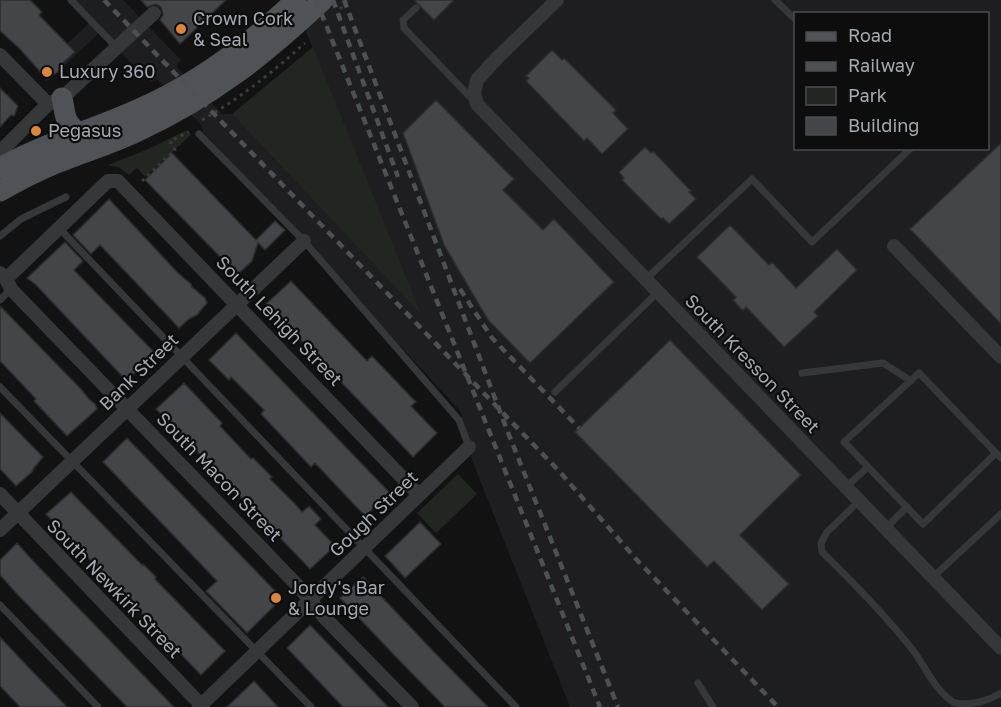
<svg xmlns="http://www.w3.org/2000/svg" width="1001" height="707" viewBox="0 0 1001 707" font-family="'Golos Text',sans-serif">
<rect width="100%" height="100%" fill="#121213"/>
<!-- built -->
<path fill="#1e1e20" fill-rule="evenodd" d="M68,0H123L181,60L176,66L222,114H232L420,312L293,0H1001V707H570L472,460L461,412L203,132L202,126L178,101L157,79L151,82L98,31L99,33L47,82L38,72L89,23ZM796,14H988V148H796Z"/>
<!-- green -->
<path fill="#212720" d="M313,47L421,314L232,114Z
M187,130L191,135L145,177L137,168L129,175L120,168L108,165L146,150Z
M458,474L477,494L436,533L417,513Z"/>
<!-- building -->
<path fill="#444548" stroke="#2c2c2e" stroke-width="1.5" d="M0,0H30L42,12L39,15L75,52L63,63L62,69L49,78L44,76L19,48L0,31Z
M141,0H226L180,44L160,20L163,15L161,7L156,4L147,7Z
M414,0H454L434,20Z
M552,50L562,60L564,58L616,110L613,113L628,129L602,154L587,138L584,141L526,81L529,78L526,76Z
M0,88L18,106L14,116L11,115L0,127Z
M436,100L514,179L503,190L543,230L554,219L614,282L530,363L488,320L444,245L403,133Z
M1001,143V324L910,229Z
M645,147L651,153L653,151L691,191L689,192L696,199L669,224L663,218L661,219L622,180L624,178L619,172Z
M172,153L256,240L275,221L285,230L265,250L258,243L252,261L238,274L232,271L229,266L145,180Z
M109,199L178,273L191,284L192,287L205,298L207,303L197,315L189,319L179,328L100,245L91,254L73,235Z
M730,225L769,265L772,262L796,288L837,249L857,270L814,312L818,316L784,347L746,307L743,311L733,300L736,297L697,257Z
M65,242L83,261L74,270L154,352L143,363L142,367L128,379L123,377L36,285L27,278Z
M291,281L367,361L372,356L416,402L411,406L437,433L413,457L266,304Z
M0,306L81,389L89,399L95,404L97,409L67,436L34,401L36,399L0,361Z
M236,333L390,493L365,516L315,463L311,467L261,414L264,410L231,377L229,380L209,360Z
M670,340L801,475L740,535L789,584L762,610L714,561L707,567L575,432Z
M184,383L222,423L220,426L251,459L253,458L272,477L270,479L296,505L302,512L309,506L321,519L315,525L335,546L310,569L156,409Z
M0,413L43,457L34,468L32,472L16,486L0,469Z
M127,438L282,598L247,633L206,591L217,581L103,462Z
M71,492L142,565L143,564L156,577L155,579L225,651L201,675L46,514Z
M420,522L441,544L405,578L385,556Z
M17,543L36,564L174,707H127L18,595L0,575V560Z
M363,577L434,652L488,707H445L396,657L340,598Z
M310,625L337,653L388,707H343L287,648Z
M0,637L32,671L67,707H20L0,686Z
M254,681L278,707H227Z"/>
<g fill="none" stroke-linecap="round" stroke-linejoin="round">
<!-- path -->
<path stroke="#393c3e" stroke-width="3" stroke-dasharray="3 4.5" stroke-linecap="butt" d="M340,9L349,0
M202,120C240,98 273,72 305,43
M142,181L175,150L170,141L189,132"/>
<!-- lane -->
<path stroke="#353739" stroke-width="7" d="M71,0L117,48
M775,0L796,20
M416,8L403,20L404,28L473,100
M199,134L304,241L459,420L469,447
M59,228L516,707
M0,236L21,219L66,197
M646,279L752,179L812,242L911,148
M0,300L11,289
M802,373L883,363L911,381
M0,387L311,707
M555,392L658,292
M996,453L923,524L844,442L919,373L996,453L1001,458
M846,487L868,467
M859,501L827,532L821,543L822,552C852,581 881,611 908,644C924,662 932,688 953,702C968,707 988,701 1001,693
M886,528L907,507
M933,577L1001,514
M0,605L98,707
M698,683L713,707"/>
<!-- street -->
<path stroke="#353739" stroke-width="14" d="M557,0L497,58L477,80L474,93L477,104L1001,648
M0,55L48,104
M0,152L48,104L62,98L154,13
M894,246L1001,357
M0,273L6,279L11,289L299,587L325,618L412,707
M6,279L108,181H118L419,495
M0,494L203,707
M0,530L304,241
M199,707L469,447"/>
<!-- primary -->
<path stroke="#4f5256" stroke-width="21" d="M62,98C66,116 63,120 78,133
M0,168C44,143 93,130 139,109C199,83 249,45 296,0
M0,191C20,180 40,169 62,161C87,151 113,143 138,131C210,98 266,54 323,0"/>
<!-- rail -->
<path stroke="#4e5154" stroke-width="4.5" stroke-dasharray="8 6" stroke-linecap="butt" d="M104,0L559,471L636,559L778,707
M316,0L600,707
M333,0L398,177
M344,0L507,430L618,707
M460,289L492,338L579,428"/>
</g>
<!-- markers -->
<g fill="#d98643" stroke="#0d0d0e" stroke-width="2">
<circle cx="181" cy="29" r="6"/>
<circle cx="47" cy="72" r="6"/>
<circle cx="36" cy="131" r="6"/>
<circle cx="276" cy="598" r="6"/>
</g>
<g text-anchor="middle" stroke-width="4.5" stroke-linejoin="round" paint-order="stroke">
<!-- poi labels -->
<g font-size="18" fill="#a5abb2" stroke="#0d0d0e" text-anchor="start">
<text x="193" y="25">Crown Cork<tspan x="193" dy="21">&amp; Seal</tspan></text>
<text x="59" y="78">Luxury 360</text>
<text x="48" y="137">Pegasus</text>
<text x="288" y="594">Jordy's Bar<tspan x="288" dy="21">&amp; Lounge</tspan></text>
</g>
<!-- street labels -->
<g font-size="18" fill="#a5abb2" stroke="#0d0d0e">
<text transform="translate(279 321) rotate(46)" y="6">South Lehigh Street</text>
<text transform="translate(752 364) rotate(46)" y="6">South Kresson Street</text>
<text transform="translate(139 372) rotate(-44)" y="6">Bank Street</text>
<text transform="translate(219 477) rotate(46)" y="6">South Macon Street</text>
<text transform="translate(374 514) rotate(-44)" y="6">Gough Street</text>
<text transform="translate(114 589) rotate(46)" y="6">South Newkirk Street</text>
</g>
</g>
<!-- legend -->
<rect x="794" y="12" width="195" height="138" fill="#0d0d0e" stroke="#4a4c50" stroke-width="1.5"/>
<rect x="806" y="32" width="30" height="9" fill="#4f5256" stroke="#4a4c50" stroke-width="1.5"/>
<text x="848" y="42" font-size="18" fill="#a5abb2">Road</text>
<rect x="806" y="62" width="30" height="9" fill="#4e5154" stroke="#4a4c50" stroke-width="1.5"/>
<text x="848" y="72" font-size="18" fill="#a5abb2">Railway</text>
<rect x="806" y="87" width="30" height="18" fill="#212720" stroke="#4a4c50" stroke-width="1.5"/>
<text x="848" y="102" font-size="18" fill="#a5abb2">Park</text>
<rect x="806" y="117" width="30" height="18" fill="#444548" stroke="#4a4c50" stroke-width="1.5"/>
<text x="848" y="132" font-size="18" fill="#a5abb2">Building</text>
</svg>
